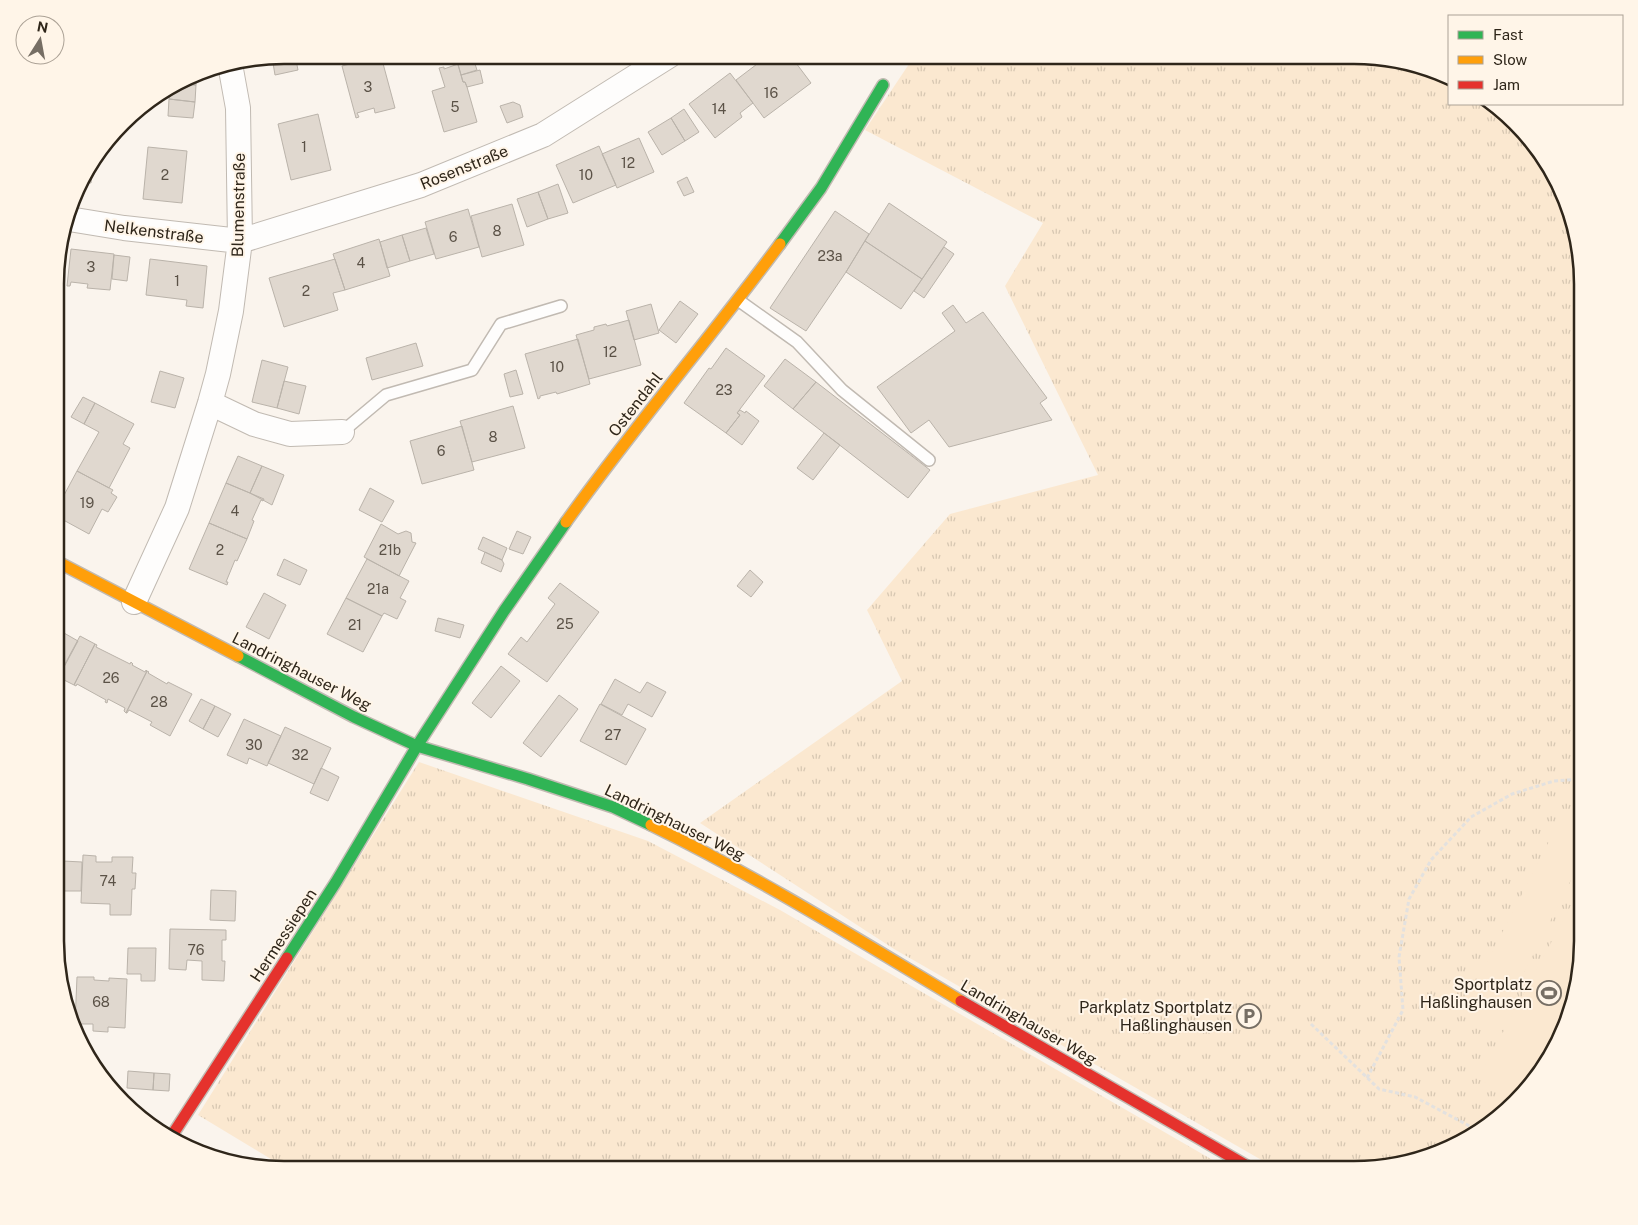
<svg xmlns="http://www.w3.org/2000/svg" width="1638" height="1225" viewBox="0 0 1638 1225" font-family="'Public Sans',sans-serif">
<defs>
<pattern id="grass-tufts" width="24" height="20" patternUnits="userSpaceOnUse" patternTransform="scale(1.25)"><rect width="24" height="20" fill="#fbe8d0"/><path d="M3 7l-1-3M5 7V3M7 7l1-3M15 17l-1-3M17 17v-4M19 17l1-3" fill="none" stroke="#d7c7b2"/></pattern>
</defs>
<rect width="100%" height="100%" fill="#faf4ed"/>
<!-- grass -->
<path fill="url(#grass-tufts)" d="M915,55H1369L1442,72L1449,77V104H1493L1505,111L1560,183L1583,283L1582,957L1566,1029L1527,1092L1455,1147L1355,1170H1279L894,949L700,823L902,681L867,610L950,514L1098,475L1005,286L1043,223L865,130Z
M419,762L648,841L780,910L1230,1170H289L198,1115Z"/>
<!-- pitch -->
<path fill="#fbe8d0" d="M1560,820L1583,831V856L1495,1030L1461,1013Z
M1583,883L1582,957L1566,1029L1527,1092L1517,1099L1478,1079Z"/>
<!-- building -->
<path fill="#e0d8cf" stroke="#bab3aa" d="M283,55H295L298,70L275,75L272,57Z
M455,55H472L477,70L461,75Z
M591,55H605L591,61L590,59L592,58Z
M763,55H790L811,83L764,118L736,80L765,58Z
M795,55H807L800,61Z
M381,56L395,108L375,113L374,108L357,113L359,117L356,118L342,66Z
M458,64L463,82H465L467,87L477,122L444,132L432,91L445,87L439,68L444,67V69Z
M480,70L483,83L467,87L465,82H463L461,75Z
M730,73L753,103L740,113L742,117L715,138L689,104Z
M197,74L196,85L181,84Z
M181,84L196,85L195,102L169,99L170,90Z
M170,90L169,96L161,95Z
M169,99L195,102L193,118L168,116Z
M513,102L520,105L523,117L507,123L500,106Z
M684,109L699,132L685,141L671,118Z
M318,114L331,170L291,180L278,124Z
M671,118L685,141L662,155L648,132Z
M639,138L654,172L617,188L602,154Z
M599,146L616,185L573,203L556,165Z
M148,147L187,151L182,203L143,199Z
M94,159L91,183L81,182L85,169Z
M687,177L694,192L684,196L677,182Z
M558,184L568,213L548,219L538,192Z
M538,192L548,219L527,227L517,199Z
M889,203L947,242L922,279L865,241Z
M512,204L524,245L482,257L471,216Z
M468,209L479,247L436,259L425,222Z
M835,211L869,234L846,272L806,331L770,308Z
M426,228L434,254L410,261L402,235Z
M402,235L410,261L387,268L380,242Z
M379,239L390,276L345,290L333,254Z
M865,241L922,279L901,309L846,272Z
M944,247L954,254L924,298L914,291Z
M71,249L114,254L110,290L87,288L88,284L71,282L70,286H67Z
M57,253L61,254L57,276Z
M114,255L130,257L127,281L112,279Z
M150,259L207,266L203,308L186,306L187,300L146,295Z
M335,259L345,290L333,293L338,310L284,327L269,278Z
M680,301L698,314L676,343L659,330Z
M651,304L659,333L634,340L626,311Z
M953,305L966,323L983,312L1047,398L1040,403L1052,420L949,447L929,420L911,433L877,387L955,331L942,313Z
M629,320L641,365L589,379L576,335L594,330V327L606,324L607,326Z
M578,339L590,384L557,394L556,392L540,396V398L538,399L525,354Z
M416,343L423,366L372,380L366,358Z
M726,348L765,376L737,413L740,415L726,433L684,403L709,368L711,369Z
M785,359L816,382L793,409L764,386Z
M262,360L288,367L277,408L252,402Z
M516,370L523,394L510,397L504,374Z
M160,371L184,378L175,408L151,402Z
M284,381L306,386L299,414L277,408Z
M816,382L930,470L908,498L793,409Z
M83,397L95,403L84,424L71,417Z
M95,403L134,424L123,444L130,448L109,488L77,471L99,432L84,424Z
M513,406L525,448L472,462L460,421Z
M740,410L745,413L746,411L759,421L742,445L726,433L740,415L737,413Z
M462,426L474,470L422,484L410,441Z
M824,433L840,445L813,480L797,468Z
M238,456L262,466L250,493L226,483Z
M262,466L284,475L272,505L250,493Z
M77,471L113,490L111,493L117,497L108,512L102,509L89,534L56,516V510Z
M226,483L264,499L263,501L261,500L252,520L254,521L247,539L209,523Z
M370,488L394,501L382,522L359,510Z
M209,523L247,539L237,561L235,560L226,582H228L227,585L189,569Z
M381,524L398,534L406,531L411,533L412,542L416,543L399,576L364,557Z
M517,531L531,537L523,554L509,549Z
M483,537L507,548L502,560L478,549Z
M485,552L502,560L504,564L501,572L481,563Z
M284,559L307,570L300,585L277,575Z
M367,559L409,581L400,598L406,601L397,619L384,613L382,616L346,598Z
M750,570L763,582L751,597L737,586Z
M560,583L599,612L547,682L508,654L521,637L527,642L555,604L548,598Z
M264,593L286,605L269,639L246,627Z
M346,598L382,616L363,652L327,634Z
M56,618L61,621L56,630Z
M438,618L464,625L460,638L435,631Z
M57,629L78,641L64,667L56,663Z
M80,636L95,644L74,685L58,677Z
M95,644L97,645L96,647L130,664L131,662L133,664L132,665L145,672L146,670L147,671L126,713L124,711L125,708L108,699L107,703L105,702L106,700L77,684L76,686L74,685Z
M501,666L520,681L491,718L472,703Z
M147,671L149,672L148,673L167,684L168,682L192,694L170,736L150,725L152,722L129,710L127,713H126Z
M615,679L640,693L647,682L666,692L652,717L628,704L622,715L601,704Z
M559,695L578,709L541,757L523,743Z
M201,699L215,706L203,729L189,721Z
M600,704L646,729L626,765L580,741Z
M215,706L231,714L218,737L203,729Z
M244,719L281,736L267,766L249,758L247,764L227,755Z
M285,727L331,748L314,784L268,763Z
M321,768L339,777L328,801L310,793Z
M83,855L96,856V862H112V857H133L132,873H136L135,889H132L131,915H110V904L81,903Z
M63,861L82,862L81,891H62Z
M211,890L236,891L235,921L210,920Z
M170,929L226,930V940H222V961H225L224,981L202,980V961L187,960L186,970L169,969Z
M128,948H156L155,981H141V974H127Z
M77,977H94V980L109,981V978L127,979L125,1028L108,1027V1032L93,1031V1024H75Z
M128,1071L154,1073L153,1090L127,1088Z
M154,1073L170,1074L169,1091L153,1090Z"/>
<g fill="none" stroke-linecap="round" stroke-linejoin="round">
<defs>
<path id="lane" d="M738,300L797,342L842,390L929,460
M342,432L386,395L472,370L501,324L561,306"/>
<path id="street" d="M69,219L124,228L240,241L421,185L543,135L670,55
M210,403L254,424L290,434L342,432
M134,602L177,508L210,403L218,374L231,311L240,241L238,108L230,64"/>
<path id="fast" d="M780,244L821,188L883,85
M238,656L354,717L417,746L528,779L613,807L651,825
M287,958L336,882L417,746L504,611L566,522"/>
<path id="slow" d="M566,522C634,427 710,338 780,244
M56,561L238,656
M651,825C758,877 859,940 961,1001"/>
<path id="jam" d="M961,1001L1254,1170
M171,1137L287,958"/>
</defs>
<!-- lane casing -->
<use href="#lane" stroke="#c1bab2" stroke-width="14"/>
<!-- street casing -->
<use href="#street" stroke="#c1bab2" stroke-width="26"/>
<!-- fast casing -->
<use href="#fast" stroke="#c1bab2" stroke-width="14"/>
<!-- slow casing -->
<use href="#slow" stroke="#c1bab2" stroke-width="14"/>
<!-- jam casing -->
<use href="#jam" stroke="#c1bab2" stroke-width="14"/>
<!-- path -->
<path stroke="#e3e1df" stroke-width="3" stroke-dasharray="4 2.5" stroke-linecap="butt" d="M899,62L904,55
M1311,1024L1379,1089L1415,1097L1477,1130
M1367,1078L1403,1010L1399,957L1409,899L1431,860L1471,817L1512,794L1554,781L1583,779"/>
<!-- lane -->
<use href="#lane" stroke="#fefdfc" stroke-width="11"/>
<!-- street -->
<use href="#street" stroke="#fefdfc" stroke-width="24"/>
<!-- fast -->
<use href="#fast" stroke="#30b455" stroke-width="11"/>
<!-- slow -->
<use href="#slow" stroke="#ff9f0a" stroke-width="11"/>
<!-- jam -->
<use href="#jam" stroke="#e5322d" stroke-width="11"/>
</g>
<!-- icons -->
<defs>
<symbol id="stadium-ring" viewBox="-11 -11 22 22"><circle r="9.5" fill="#fff5e8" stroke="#766e64" stroke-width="1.5"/><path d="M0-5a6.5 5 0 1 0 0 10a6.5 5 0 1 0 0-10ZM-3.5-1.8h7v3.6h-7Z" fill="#766e64"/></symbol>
<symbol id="parking-ring" viewBox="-11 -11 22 22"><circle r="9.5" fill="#fff5e8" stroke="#766e64" stroke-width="1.5"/><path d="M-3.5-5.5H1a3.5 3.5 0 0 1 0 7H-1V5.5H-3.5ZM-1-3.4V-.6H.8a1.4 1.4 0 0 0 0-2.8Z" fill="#766e64"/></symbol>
</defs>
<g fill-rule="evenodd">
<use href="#stadium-ring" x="1535" y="979" width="28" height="28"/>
<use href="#parking-ring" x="1235" y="1002" width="28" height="28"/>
</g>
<g text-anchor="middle" stroke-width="4" stroke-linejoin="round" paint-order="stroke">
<!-- number labels -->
<g font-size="14" fill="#5b5247">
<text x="368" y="92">3</text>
<text x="771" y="98">16</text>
<text x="455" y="112">5</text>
<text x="719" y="114">14</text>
<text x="304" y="152">1</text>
<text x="628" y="168">12</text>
<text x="165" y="180">2</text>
<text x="586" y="180">10</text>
<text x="497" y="236">8</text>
<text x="453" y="242">6</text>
<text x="830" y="261">23a</text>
<text x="361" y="268">4</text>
<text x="91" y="272">3</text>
<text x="177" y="286">1</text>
<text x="306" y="296">2</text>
<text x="610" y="357">12</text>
<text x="557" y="372">10</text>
<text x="724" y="395">23</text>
<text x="493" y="442">8</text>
<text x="441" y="456">6</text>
<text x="87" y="508">19</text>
<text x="235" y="516">4</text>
<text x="220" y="555">2</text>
<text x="390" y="555">21b</text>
<text x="378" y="594">21a</text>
<text x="565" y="629">25</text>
<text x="355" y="630">21</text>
<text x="111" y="683">26</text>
<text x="159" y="707">28</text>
<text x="613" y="740">27</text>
<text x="254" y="750">30</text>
<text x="300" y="760">32</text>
<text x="108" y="886">74</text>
<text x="196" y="955">76</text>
<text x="101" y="1007">68</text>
</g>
<!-- street labels -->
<g font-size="16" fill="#2f261a" stroke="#fff5e8">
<text transform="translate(464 167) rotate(-22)" y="6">Rosenstraße</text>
<text transform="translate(238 205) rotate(-89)" y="6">Blumenstraße</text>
<text transform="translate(154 231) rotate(7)" y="6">Nelkenstraße</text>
<text transform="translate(635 404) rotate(-52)" y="6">Ostendahl</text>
<text transform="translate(302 671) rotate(27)" y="6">Landringhauser Weg</text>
<text transform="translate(675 822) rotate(26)" y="6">Landringhauser Weg</text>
<text transform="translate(283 935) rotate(-57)" y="6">Hermessiepen</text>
<text transform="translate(1029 1022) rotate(30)" y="6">Landringhauser Weg</text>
</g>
<!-- poi labels -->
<g font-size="16" fill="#2f261a" stroke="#fff5e8" text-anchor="end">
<text x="1532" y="990">Sportplatz<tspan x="1532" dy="18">Haßlinghausen</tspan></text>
<text x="1232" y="1013">Parkplatz Sportplatz<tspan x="1232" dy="18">Haßlinghausen</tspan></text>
</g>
</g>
<!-- crop -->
<path d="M0 0H1638V1225H0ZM284 64H1354A220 220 0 0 1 1574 284V941A220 220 0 0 1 1354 1161H284A220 220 0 0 1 64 941V284A220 220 0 0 1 284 64Z" fill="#fff5e8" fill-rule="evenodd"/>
<path fill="none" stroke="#2f261a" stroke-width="2.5" d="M284 64H1354A220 220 0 0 1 1574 284V941A220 220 0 0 1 1354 1161H284A220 220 0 0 1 64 941V284A220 220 0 0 1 284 64Z"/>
<!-- legend -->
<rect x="1448" y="15" width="175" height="90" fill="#fff5e8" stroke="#aca296"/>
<rect x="1458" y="31" width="25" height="8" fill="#30b455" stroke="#aca296"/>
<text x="1493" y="40" font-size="15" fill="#2f261a">Fast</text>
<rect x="1458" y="56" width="25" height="8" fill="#ff9f0a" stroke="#aca296"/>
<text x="1493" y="65" font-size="15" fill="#2f261a">Slow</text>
<rect x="1458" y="81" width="25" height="8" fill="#e5322d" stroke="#aca296"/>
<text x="1493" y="90" font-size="15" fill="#2f261a">Jam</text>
<!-- north arrow -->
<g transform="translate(40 40) rotate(11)"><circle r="24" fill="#fff5e8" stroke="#aca296"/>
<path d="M0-4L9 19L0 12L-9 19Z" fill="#766e64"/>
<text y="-8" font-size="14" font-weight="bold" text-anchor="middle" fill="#2f261a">N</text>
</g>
</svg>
